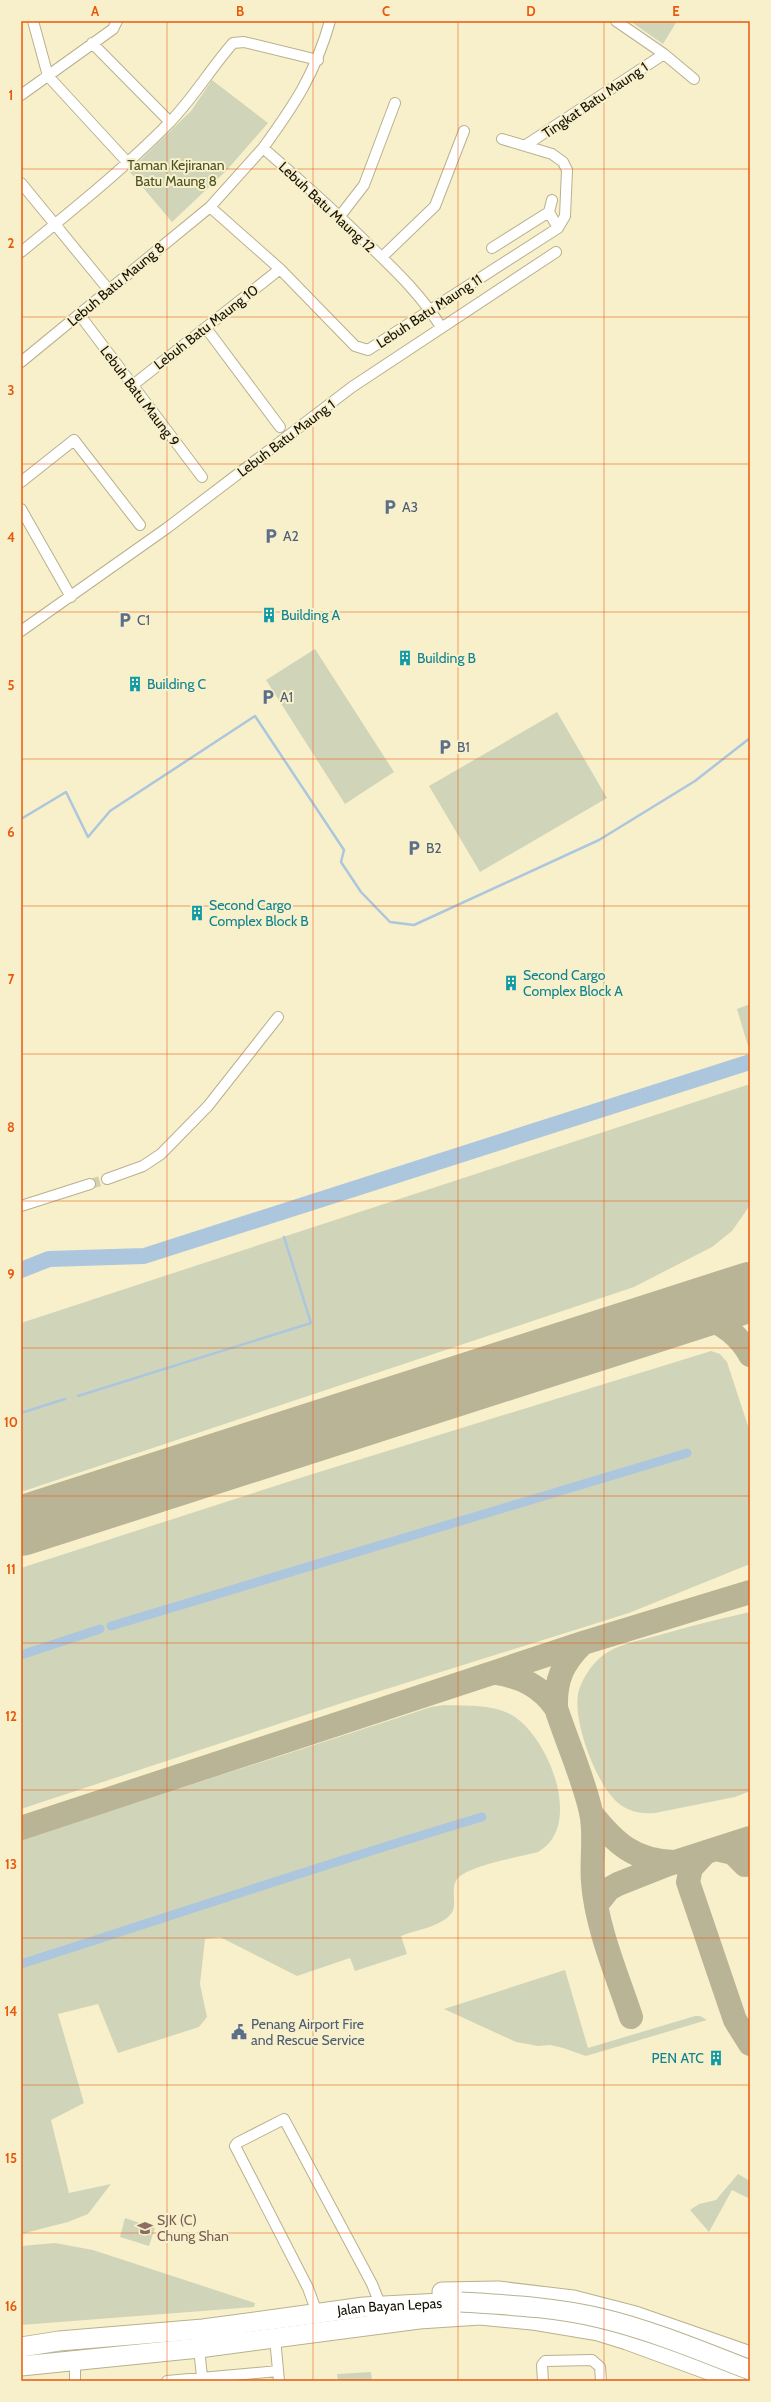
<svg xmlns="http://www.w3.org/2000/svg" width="771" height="2402" viewBox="0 0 771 2402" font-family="Cabin,sans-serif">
<rect width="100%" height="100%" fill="#f8f0cb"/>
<!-- green -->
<path fill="#d0d5ba" d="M630,21H677L663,44Z
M212,80L268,123L226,171L172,222L129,171L191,111Z
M315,649L394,772L345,804L266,680Z
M557,712L607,798L480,872L429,786Z
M750,1004V1046H748L737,1009Z
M750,1084V1204L746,1211L732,1231L712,1247L634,1287L21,1492V1323Z
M711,1351L720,1354L727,1362L750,1432V1564L629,1613L342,1703L21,1809V1568L303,1477Z
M750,1612V1791L735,1797L655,1813C641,1814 629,1812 618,1803C596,1784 573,1722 578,1694C581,1680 591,1665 602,1656C617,1644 638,1641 656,1636C687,1627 718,1619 750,1612Z
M444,1705C466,1706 490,1704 510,1714C548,1734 585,1826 538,1852C519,1857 473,1865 459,1877C448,1887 459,1904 451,1914C440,1927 416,1930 401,1936L407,1954L355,1971L350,1958L297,1976L220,1937L205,1939L200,1984L207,2017L199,2027L118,2053L98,2004L58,2014L84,2103L51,2120L69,2193L111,2184L88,2214L68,2222L21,2234V1840L431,1707Z
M565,1970L588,2048L695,2016H700L707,2020L586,2056L563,2048L550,2045L538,2046L516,2042L444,2009Z
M738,2174L750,2181V2199L732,2190L709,2232L690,2210L699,2204L716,2200Z
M125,2218L155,2228L149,2246L120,2237Z
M55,2243L93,2250L255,2303L254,2307L21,2325V2246Z
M371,2372L372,2381H338L337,2374Z"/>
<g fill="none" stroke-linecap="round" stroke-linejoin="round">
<!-- stream -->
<path stroke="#acc6dd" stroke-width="2.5" d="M21,819L66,792L88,837L110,811L255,716L344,850L341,862L361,892L390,922L414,925L599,840L695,781L750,738
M78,1396L311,1323L284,1237
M21,1413L65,1399"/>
<!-- canal -->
<path stroke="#acc6dd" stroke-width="9" d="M111,1626L687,1453
M21,1655L100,1629
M21,1964C175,1915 327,1863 482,1817"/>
<!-- river -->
<path stroke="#acc6dd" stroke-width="16" d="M21,1270L49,1259L144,1256L750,1062"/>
<!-- taxiway -->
<path stroke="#bab496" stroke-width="24" d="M712,1304L726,1301L750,1277
M661,1321C674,1320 689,1317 702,1318C722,1321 741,1338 750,1355
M496,1673C521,1677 541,1686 556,1708C555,1680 563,1662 583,1643
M556,1708C567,1742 583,1777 591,1812C596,1835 591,1859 593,1882C596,1926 617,1975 631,2017
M591,1813C615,1843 634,1861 674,1862
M21,1828L583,1643L750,1592
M716,1849L733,1853L745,1865V1854L750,1843
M706,1852L691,1868L688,1882L735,2020L750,2044
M597,1904L609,1889L618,1884L666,1865L750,1838"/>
<!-- runway -->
<path stroke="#bab496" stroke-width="60" d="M21,1526L750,1292"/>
<!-- street-tunnel -->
<path stroke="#d6cfad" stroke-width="10" stroke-dasharray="10 5" stroke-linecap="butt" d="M90,1184L107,1179"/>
<defs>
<path id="street" d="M33,21L48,76L128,163
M616,21L664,54L694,79
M92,43L170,122
M21,95L113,29L117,21
M526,145L664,54
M263,148C295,104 315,74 330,21
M21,183L108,289
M210,207L280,269L355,346L368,350L558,228L565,216L567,170L563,162L552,154L502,139
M549,212L552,200
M340,216L364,185L395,103
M492,248L549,212L558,228
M21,252C72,210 124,169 170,122C194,97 211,68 233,43L244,42L318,60
M382,257L435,206L464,131
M79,314L202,477
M206,328L280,427
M21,362L210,207L263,148C300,180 336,212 371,247C397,272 422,296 441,327
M133,385L280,269
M21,482L74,440L140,525
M21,509L71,597
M21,631L167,528L352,387L556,252
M107,1179L143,1166L161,1154L208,1106L278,1017
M21,1206L90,1184
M317,2313L308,2288L235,2146L237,2143L284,2119L372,2284L380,2304
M275,2338L279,2381
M199,2348L202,2377
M75,2360V2381
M167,2381L278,2371
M543,2381L542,2365L545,2361L592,2360L600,2367L601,2381"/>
<g id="highway">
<path d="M442,2292L498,2291L573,2300L635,2316L750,2356"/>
<path id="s1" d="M21,2347L59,2341L203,2329L364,2307L461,2302"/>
<path d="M21,2366L199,2348L419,2319L480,2315L532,2320L598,2331L627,2340L739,2381"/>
</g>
</defs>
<!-- street casing -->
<use href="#street" stroke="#b8b18d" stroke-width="12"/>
<!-- highway casing -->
<use href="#highway" stroke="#b8b18d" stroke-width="21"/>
<!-- street -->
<use href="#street" stroke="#fff" stroke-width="10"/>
<!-- highway -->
<use href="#highway" stroke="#fff" stroke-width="19"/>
<defs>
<path id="highway-bridge" d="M461,2302C508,2305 554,2307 600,2318C651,2330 701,2351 750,2370"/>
</defs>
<!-- highway-bridge casing -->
<use href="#highway-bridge" stroke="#b8b18d" stroke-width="21" stroke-linecap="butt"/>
<!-- highway-bridge -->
<use href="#highway-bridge" stroke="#fff" stroke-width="19"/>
</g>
<!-- grid -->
<path fill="none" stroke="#e8590c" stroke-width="1" stroke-opacity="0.55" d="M167,21V2381M313,21V2381M458,21V2381M604,21V2381M21,169H750M21,317H750M21,464H750M21,612H750M21,759H750M21,906H750M21,1054H750M21,1201H750M21,1348H750M21,1496H750M21,1643H750M21,1790H750M21,1938H750M21,2085H750M21,2233H750"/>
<!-- icons -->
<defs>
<symbol id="parking-bare" viewBox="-9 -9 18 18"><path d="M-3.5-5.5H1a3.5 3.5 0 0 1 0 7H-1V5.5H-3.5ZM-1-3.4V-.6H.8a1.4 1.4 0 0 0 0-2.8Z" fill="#5c6f8a" stroke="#f8f0cb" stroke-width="2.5" paint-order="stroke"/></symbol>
<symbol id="building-bare" viewBox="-9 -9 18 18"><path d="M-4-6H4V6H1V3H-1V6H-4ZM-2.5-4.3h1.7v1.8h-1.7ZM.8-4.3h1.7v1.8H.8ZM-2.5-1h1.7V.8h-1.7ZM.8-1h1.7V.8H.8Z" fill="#0f9aa8" stroke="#f8f0cb" stroke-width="2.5" paint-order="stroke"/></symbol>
<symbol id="civic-bare" viewBox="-9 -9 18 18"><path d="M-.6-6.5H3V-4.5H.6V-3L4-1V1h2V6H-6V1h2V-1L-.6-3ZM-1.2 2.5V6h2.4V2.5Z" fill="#5c6f8a" stroke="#f8f0cb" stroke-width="2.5" paint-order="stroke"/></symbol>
<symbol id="school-bare" viewBox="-9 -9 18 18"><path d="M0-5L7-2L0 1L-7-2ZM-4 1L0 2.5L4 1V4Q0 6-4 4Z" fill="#8d6e63" stroke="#f8f0cb" stroke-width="2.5" paint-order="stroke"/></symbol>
</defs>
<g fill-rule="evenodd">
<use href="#parking-bare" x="379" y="496" width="22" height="22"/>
<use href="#parking-bare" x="260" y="525" width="22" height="22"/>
<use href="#building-bare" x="258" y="604" width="22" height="22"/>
<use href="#parking-bare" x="114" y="609" width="22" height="22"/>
<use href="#building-bare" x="394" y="647" width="22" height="22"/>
<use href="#building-bare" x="124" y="673" width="22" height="22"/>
<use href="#parking-bare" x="257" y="686" width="22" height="22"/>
<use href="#parking-bare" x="434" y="736" width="22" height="22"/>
<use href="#parking-bare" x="403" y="837" width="22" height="22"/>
<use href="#building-bare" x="186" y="902" width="22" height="22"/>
<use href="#building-bare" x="500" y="972" width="22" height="22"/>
<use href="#civic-bare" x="228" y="2021" width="22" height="22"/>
<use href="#building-bare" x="705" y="2047" width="22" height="22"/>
<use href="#school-bare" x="134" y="2217" width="22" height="22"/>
</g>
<g text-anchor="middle" stroke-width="4" stroke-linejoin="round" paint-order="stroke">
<!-- street labels -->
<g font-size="14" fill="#161306" stroke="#f8f0cb">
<text transform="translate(595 100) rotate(-34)" y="5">Tingkat Batu Maung 1</text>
<text transform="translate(327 207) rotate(43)" y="5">Lebuh Batu Maung 12</text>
<text transform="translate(116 284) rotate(-40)" y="5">Lebuh Batu Maung 8</text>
<text transform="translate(429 311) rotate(-33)" y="5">Lebuh Batu Maung 11</text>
<text transform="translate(206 327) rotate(-38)" y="5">Lebuh Batu Maung 10</text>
<text transform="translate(140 396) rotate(53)" y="5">Lebuh Batu Maung 9</text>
<text transform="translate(286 438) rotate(-37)" y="5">Lebuh Batu Maung 1</text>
<text dy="5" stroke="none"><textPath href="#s1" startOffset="371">Jalan Bayan Lepas</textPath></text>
</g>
<!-- park labels -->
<g font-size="14" fill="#4b5220" stroke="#f8f0cb">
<text x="176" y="170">Taman Kejiranan<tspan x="176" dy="16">Batu Maung 8</tspan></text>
</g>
<!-- service labels -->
<g font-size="14" fill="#4e5e75" stroke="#f8f0cb" text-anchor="start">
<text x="402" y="512">A3</text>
<text x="283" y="541">A2</text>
<text x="137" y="625">C1</text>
<text x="280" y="702">A1</text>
<text x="457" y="752">B1</text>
<text x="426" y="853">B2</text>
<text x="251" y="2029">Penang Airport Fire<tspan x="251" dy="16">and Rescue Service</tspan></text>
</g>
<!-- culture labels -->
<g font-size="14" fill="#0d838f" stroke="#f8f0cb" text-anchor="start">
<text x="281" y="620">Building A</text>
<text x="417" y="663">Building B</text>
<text x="147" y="689">Building C</text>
<text x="209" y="910">Second Cargo<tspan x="209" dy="16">Complex Block B</tspan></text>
<text x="523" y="980">Second Cargo<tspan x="523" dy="16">Complex Block A</tspan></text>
<text x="704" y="2063" text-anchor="end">PEN ATC</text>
</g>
<!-- education labels -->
<g font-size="14" fill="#785e54" stroke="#f8f0cb" text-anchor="start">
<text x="157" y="2225">SJK (C)<tspan x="157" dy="16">Chung Shan</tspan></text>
</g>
</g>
<!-- border -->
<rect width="771" height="2402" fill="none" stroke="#f8f0cb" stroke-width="44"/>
<rect x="22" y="22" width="727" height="2358" fill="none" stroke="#e8590c" stroke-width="1.5"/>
<g font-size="13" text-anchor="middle" font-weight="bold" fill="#e8590c">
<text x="95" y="16">A</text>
<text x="240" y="16">B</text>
<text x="386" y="16">C</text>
<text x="531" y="16">D</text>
<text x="676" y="16">E</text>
<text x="11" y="100">1</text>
<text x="11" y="248">2</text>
<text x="11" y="395">3</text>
<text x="11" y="542">4</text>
<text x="11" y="690">5</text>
<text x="11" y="837">6</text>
<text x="11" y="984">7</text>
<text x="11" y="1132">8</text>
<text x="11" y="1279">9</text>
<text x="11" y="1427">10</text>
<text x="11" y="1574">11</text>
<text x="11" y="1721">12</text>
<text x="11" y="1869">13</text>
<text x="11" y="2016">14</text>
<text x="11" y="2163">15</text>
<text x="11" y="2311">16</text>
</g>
</svg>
